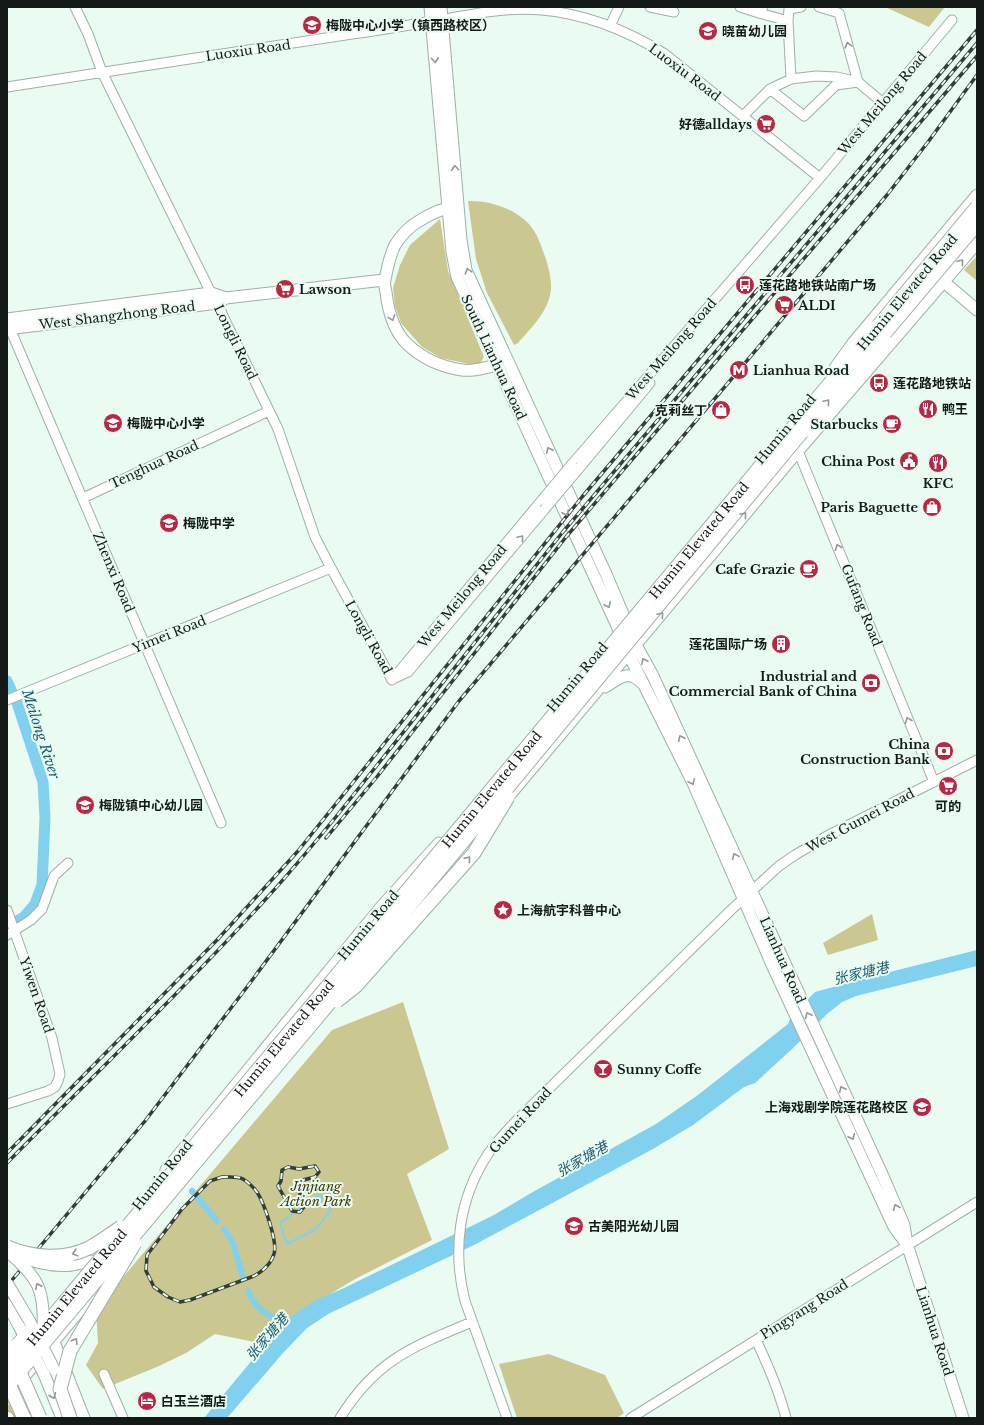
<svg xmlns="http://www.w3.org/2000/svg" width="984" height="1425" viewBox="0 0 984 1425" font-family="'Libre Baskerville','Noto Sans SC',serif">
<rect width="100%" height="100%" fill="#eafbf2"/>
<!-- green -->
<path fill="#cac791" d="M885,7H945L929,27Z
M468,201C493,200 526,212 537,236C541,244 543,252 546,259C549,270 553,284 550,295C546,314 530,329 518,343L514,345L487,293L476,259Z
M440,219L448,271L484,357L478,366L441,358L422,347L401,323L395,306L393,288L400,265L410,245Z
M977,256V281L964,270Z
M872,914L878,940L828,955L823,943Z
M403,1002L449,1149L407,1174L432,1240L357,1278L330,1294L260,1343L215,1334L186,1353L159,1366L103,1389L86,1365L98,1343L96,1309L332,1030Z
M549,1354L605,1375L624,1413L617,1418H517L499,1364Z
M10,1403L17,1418H7V1407Z"/>
<!-- water -->
<path fill="#80d0ee" d="M977,950V966L856,996L842,1002L827,1014L792,1049L755,1083L744,1087L693,1125L653,1149L474,1245L328,1314L307,1328L283,1353L227,1418H204L268,1341L285,1322L299,1311L315,1300L342,1289L494,1215L531,1193L656,1124L698,1095L788,1024L791,1016L815,992L870,977Z"/>
<g fill="none" stroke-linecap="round" stroke-linejoin="round">
<!-- stream -->
<path stroke="#80d0ee" stroke-width="2" d="M317,1196H321L331,1210L316,1229L287,1244L280,1223Z"/>
<!-- canal -->
<path stroke="#80d0ee" stroke-width="6" d="M192,1191L217,1221
M224,1229L233,1243L243,1277
M248,1291C257,1313 272,1316 291,1327"/>
<!-- river -->
<path stroke="#80d0ee" stroke-width="11" d="M7,681L17,703L43,782L45,818L42,885L35,904L24,917L7,926"/>
<defs>
<path id="minor" d="M75,7L88,34L102,72L211,293L218,303L223,316L278,429L315,537L331,568L392,680
M650,7L674,12
M740,7L759,13L763,7
M759,13L788,21L791,79
M788,21L789,9L801,7
M610,26L619,7
M7,87C122,69 237,52 352,34C383,30 414,24 445,19C478,13 509,7 542,10C587,14 628,31 665,54L820,178
M770,89L791,79L816,76L837,77L858,82L839,13L819,7
M743,116L770,89L804,116L836,85L858,82L883,103
M8,324L221,823
M795,447L798,451L934,782
M572,464L820,178L952,20
M581,466L650,383
M83,498L269,411
M395,678L408,672L544,510
M392,680L542,500
M7,700L331,568
M7,910L52,1038L60,1074L58,1081L55,1087L48,1091L7,1104
M7,935L31,920L42,909L54,876L68,863
M756,1340C768,1365 779,1390 786,1418
M104,1374L123,1418
M340,1418C376,1360 412,1347 472,1322
M507,1418L465,1301C452,1250 459,1198 488,1154C496,1142 506,1132 516,1121L731,910L779,866L795,855L827,836L977,760
M631,1418L977,1202"/>
<path id="major" d="M430,7L452,252L457,277L618,628L629,655L693,783L773,967L894,1227L905,1242
M441,7L461,240L466,270L606,574L636,645L653,676L702,783L882,1174L904,1225L907,1244L963,1418
M455,207C441,208 430,214 419,221C409,227 401,235 395,245C390,255 387,269 385,280C384,283 385,288 386,292C388,310 394,331 407,344C423,359 441,367 462,370C473,372 486,367 498,365
M939,279L944,282L977,310
M7,319L211,293L226,298L384,280
M7,329L218,303L226,298
M832,372L853,343L977,195
M605,687C620,678 628,669 642,683
M503,803L798,451L977,243
M166,1170L381,907L439,843
M71,1265L92,1261
M7,1304L19,1326
M52,1337L84,1418
M44,1374L62,1418
M7,1397L107,1278
M7,1417L8,1418"/>
<path id="highway" d="M794,426L878,326
M802,432L885,333"/>
</defs>
<!-- minor casing -->
<use href="#minor" stroke="#a0afa8" stroke-width="11"/>
<!-- major casing -->
<use href="#major" stroke="#a0afa8" stroke-width="13"/>
<!-- highway casing -->
<use href="#highway" stroke="#a0afa8" stroke-width="15"/>
<!-- minor -->
<use href="#minor" stroke="#fff" stroke-width="9"/>
<!-- major -->
<use href="#major" stroke="#fff" stroke-width="11"/>
<!-- highway -->
<use href="#highway" stroke="#fff" stroke-width="13"/>
<defs>
<path id="rail" d="M326,838L376,778L566,537L977,56
M7,1153L217,940L298,851L582,497L977,30
M7,1163C93,1076 182,991 264,901C289,874 312,846 335,818L562,533L977,43
M315,1166L319,1172L315,1177L299,1181L298,1187L304,1207L300,1212L292,1211L278,1186L281,1181L282,1170L288,1167L299,1169Z
M222,1177C228,1177 238,1176 243,1179C248,1182 254,1188 257,1192C264,1203 278,1242 274,1254C271,1264 263,1271 254,1276L190,1300L180,1302L168,1297L154,1287L146,1271L147,1255L182,1209L210,1181Z
M7,1286L145,1121L247,987L459,701L887,195L928,142L977,75"/>
</defs>
<!-- rail casing -->
<use href="#rail" stroke="#353d39" stroke-width="3.5"/>
<!-- rail -->
<use href="#rail" stroke="#eafbf2" stroke-width="2" stroke-dasharray="6" stroke-linecap="butt"/>
<defs>
<path id="minor-bridge" d="M542,500L572,464
M544,510L581,466"/>
<path id="major-bridge" d="M7,1251C39,1278 45,1290 43,1331
M19,1256C36,1263 53,1267 71,1265
M7,1283L29,1320L54,1369
M19,1326L44,1374"/>
<g id="highway-bridge">
<path d="M878,326L977,207"/>
<path d="M885,333L977,224"/>
<path d="M337,1001L356,986L474,853L508,797"/>
<path d="M7,1247C33,1258 64,1260 89,1248C100,1242 111,1234 121,1227"/>
<path d="M7,1343L40,1418"/>
<path d="M7,1356L30,1331"/>
<path id="s1" d="M7,1371L794,426"/>
<path d="M7,1380L24,1418"/>
<path d="M7,1387L316,1019L802,432"/>
<path d="M70,1418L60,1389L70,1351L135,1243"/>
</g>
</defs>
<!-- minor-bridge casing -->
<use href="#minor-bridge" stroke="#a0afa8" stroke-width="11" stroke-linecap="butt"/>
<!-- major-bridge casing -->
<use href="#major-bridge" stroke="#a0afa8" stroke-width="13" stroke-linecap="butt"/>
<!-- highway-bridge casing -->
<use href="#highway-bridge" stroke="#a0afa8" stroke-width="15" stroke-linecap="butt"/>
<!-- minor-bridge -->
<use href="#minor-bridge" stroke="#fff" stroke-width="9"/>
<!-- major-bridge -->
<use href="#major-bridge" stroke="#fff" stroke-width="11"/>
<!-- highway-bridge -->
<use href="#highway-bridge" stroke="#fff" stroke-width="13"/>
</g>
<!-- one-way arrows -->
<defs><path id="oneway-chevron" d="M-2-3.5L2.5 0L-2 3.5" fill="none" stroke-width="1.6" stroke-linecap="round" stroke-linejoin="round"/></defs>
<g stroke="#959897">
<use href="#oneway-chevron" transform="translate(848 45) rotate(-105)"/>
<use href="#oneway-chevron" transform="translate(435 60) rotate(85)"/>
<use href="#oneway-chevron" transform="translate(455 168) rotate(-95)"/>
<use href="#oneway-chevron" transform="translate(961 262) rotate(-50)"/>
<use href="#oneway-chevron" transform="translate(468 271) rotate(-108)"/>
<use href="#oneway-chevron" transform="translate(392 318) rotate(69)"/>
<use href="#oneway-chevron" transform="translate(827 402) rotate(-50)"/>
<use href="#oneway-chevron" transform="translate(549 450) rotate(-115)"/>
<use href="#oneway-chevron" transform="translate(566 513) rotate(65)"/>
<use href="#oneway-chevron" transform="translate(744 515) rotate(-50)"/>
<use href="#oneway-chevron" transform="translate(521 538) rotate(-50)"/>
<use href="#oneway-chevron" transform="translate(838 547) rotate(-112)"/>
<use href="#oneway-chevron" transform="translate(608 605) rotate(65)"/>
<use href="#oneway-chevron" transform="translate(661 615) rotate(-50)"/>
<use href="#oneway-chevron" transform="translate(644 661) rotate(-117)"/>
<use href="#oneway-chevron" transform="translate(908 720) rotate(-112)"/>
<use href="#oneway-chevron" transform="translate(681 738) rotate(-115)"/>
<use href="#oneway-chevron" transform="translate(692 782) rotate(65)"/>
<use href="#oneway-chevron" transform="translate(735 856) rotate(-114)"/>
<use href="#oneway-chevron" transform="translate(468 859) rotate(-49)"/>
<use href="#oneway-chevron" transform="translate(808 1015) rotate(-115)"/>
<use href="#oneway-chevron" transform="translate(842 1089) rotate(-115)"/>
<use href="#oneway-chevron" transform="translate(852 1137) rotate(65)"/>
<use href="#oneway-chevron" transform="translate(896 1207) rotate(-113)"/>
<use href="#oneway-chevron" transform="translate(75 1253) rotate(165)"/>
<use href="#oneway-chevron" transform="translate(38 1286) rotate(-116)"/>
<use href="#oneway-chevron" transform="translate(75 1341) rotate(-59)"/>
<use href="#oneway-chevron" transform="translate(53 1396) rotate(67)"/>
</g>
<!-- icons -->
<defs>
<symbol id="school-disc" viewBox="-11 -11 22 22"><circle r="9.5" fill="#b82743" stroke="#eafbf2"/><path d="M0-5L7-2L0 1L-7-2ZM-4 1L0 2.5L4 1V4Q0 6-4 4Z" fill="#fff"/></symbol>
<symbol id="supermarket-disc" viewBox="-11 -11 22 22"><circle r="9.5" fill="#b82743" stroke="#eafbf2"/><path d="M-6-5.5h2.5l.6 2H6L4.5 2H-2.5L-4.4-4H-6ZM-1.5 3.2a1.3 1.3 0 1 0 .1 0ZM3 3.2a1.3 1.3 0 1 0 .1 0Z" fill="#fff"/></symbol>
<symbol id="bus-disc" viewBox="-11 -11 22 22"><circle r="9.5" fill="#b82743" stroke="#eafbf2"/><path d="M-5-6H5V4H4V6H2V4H-2V6H-4V4H-5ZM-3.5-4V0h7V-4ZM-3.5 1.2v1.5H-2V1.2ZM2 1.2v1.5H3.5V1.2Z" fill="#fff"/></symbol>
<symbol id="metro-disc" viewBox="-11 -11 22 22"><circle r="9.5" fill="#b82743" stroke="#eafbf2"/><path d="M-5.5 5V-5H-3L0 0L3-5H5.5V5H3V-.5L0 4L-3-.5V5Z" fill="#fff"/></symbol>
<symbol id="restaurant-disc" viewBox="-11 -11 22 22"><circle r="9.5" fill="#b82743" stroke="#eafbf2"/><path d="M-5-6h1v4h1v-4h1v4h1v-4h1v5L-1.5 .5V6h-2V.5L-5-1ZM5-6V6H3V1.5H1.5Q1.5-4 5-6Z" fill="#fff"/></symbol>
<symbol id="shop-disc" viewBox="-11 -11 22 22"><circle r="9.5" fill="#b82743" stroke="#eafbf2"/><path d="M-5-2.5h2.3a2.7 3.5 0 0 1 5.4 0H5L5.5 6h-11ZM-1.5-2.5h3a1.5 2.3 0 0 0-3 0Z" fill="#fff"/></symbol>
<symbol id="cafe-disc" viewBox="-11 -11 22 22"><circle r="9.5" fill="#b82743" stroke="#eafbf2"/><path d="M-5.5-4.5H6V0H3Q3 3.5 0 3.5H-2.5Q-5.5 3.5-5.5 0ZM3-3.2v2h1.7v-2ZM-6 4.5H4V6H-6Z" fill="#fff"/></symbol>
<symbol id="civic-disc" viewBox="-11 -11 22 22"><circle r="9.5" fill="#b82743" stroke="#eafbf2"/><path d="M-.6-6.5H3V-4.5H.6V-3L4-1V1h2V6H-6V1h2V-1L-.6-3ZM-1.2 2.5V6h2.4V2.5Z" fill="#fff"/></symbol>
<symbol id="building-disc" viewBox="-11 -11 22 22"><circle r="9.5" fill="#b82743" stroke="#eafbf2"/><path d="M-4-6H4V6H1V3H-1V6H-4ZM-2.5-4.3h1.7v1.8h-1.7ZM.8-4.3h1.7v1.8H.8ZM-2.5-1h1.7V.8h-1.7ZM.8-1h1.7V.8H.8Z" fill="#fff"/></symbol>
<symbol id="bank-disc" viewBox="-11 -11 22 22"><circle r="9.5" fill="#b82743" stroke="#eafbf2"/><path d="M-6-4H6V4H-6ZM0-2.3a2.3 2.3 0 1 0 0 4.6a2.3 2.3 0 1 0 0-4.6Z" fill="#fff"/></symbol>
<symbol id="sight-disc" viewBox="-11 -11 22 22"><circle r="9.5" fill="#b82743" stroke="#eafbf2"/><path d="M0-6L1.8-2.2L6-1.7L2.9 1.2L3.7 5.4L0 3.3L-3.7 5.4L-2.9 1.2L-6-1.7L-1.8-2.2Z" fill="#fff"/></symbol>
<symbol id="bar-disc" viewBox="-11 -11 22 22"><circle r="9.5" fill="#b82743" stroke="#eafbf2"/><path d="M-6-5H6L.8 .8V4.5H3.5V6h-7V4.5H-.8V.8Z" fill="#fff"/></symbol>
<symbol id="university-disc" viewBox="-11 -11 22 22"><circle r="9.5" fill="#b82743" stroke="#eafbf2"/><path d="M0-5L7-2L0 1L-7-2ZM-4 1L0 2.5L4 1V4Q0 6-4 4Z" fill="#fff"/></symbol>
<symbol id="hotel-disc" viewBox="-11 -11 22 22"><circle r="9.5" fill="#b82743" stroke="#eafbf2"/><path d="M-6-4.5h1.5V1H6V5H4.5V3h-9V5H-6ZM-4 0a1.8 1.8 0 1 1 3.6 0ZM.5 0V-2.5h3Q6-2.5 6 0Z" fill="#fff"/></symbol>
</defs>
<g fill-rule="evenodd">
<use href="#school-disc" x="301" y="14" width="22" height="22"/>
<use href="#school-disc" x="697" y="20" width="22" height="22"/>
<use href="#supermarket-disc" x="755" y="113" width="22" height="22"/>
<use href="#bus-disc" x="734" y="274" width="22" height="22"/>
<use href="#supermarket-disc" x="274" y="278" width="22" height="22"/>
<use href="#supermarket-disc" x="773" y="294" width="22" height="22"/>
<use href="#metro-disc" x="728" y="359" width="22" height="22"/>
<use href="#bus-disc" x="868" y="372" width="22" height="22"/>
<use href="#restaurant-disc" x="917" y="398" width="22" height="22"/>
<use href="#shop-disc" x="710" y="399" width="22" height="22"/>
<use href="#school-disc" x="102" y="412" width="22" height="22"/>
<use href="#cafe-disc" x="881" y="413" width="22" height="22"/>
<use href="#civic-disc" x="898" y="450" width="22" height="22"/>
<use href="#restaurant-disc" x="927" y="452" width="22" height="22"/>
<use href="#shop-disc" x="921" y="496" width="22" height="22"/>
<use href="#school-disc" x="158" y="512" width="22" height="22"/>
<use href="#cafe-disc" x="798" y="558" width="22" height="22"/>
<use href="#building-disc" x="770" y="633" width="22" height="22"/>
<use href="#bank-disc" x="860" y="672" width="22" height="22"/>
<use href="#bank-disc" x="933" y="740" width="22" height="22"/>
<use href="#supermarket-disc" x="937" y="775" width="22" height="22"/>
<use href="#school-disc" x="74" y="794" width="22" height="22"/>
<use href="#sight-disc" x="492" y="899" width="22" height="22"/>
<use href="#bar-disc" x="592" y="1058" width="22" height="22"/>
<use href="#university-disc" x="911" y="1096" width="22" height="22"/>
<use href="#school-disc" x="563" y="1215" width="22" height="22"/>
<use href="#hotel-disc" x="136" y="1390" width="22" height="22"/>
</g>
<g text-anchor="middle" stroke-width="4" stroke-linejoin="round" paint-order="stroke">
<!-- poi labels -->
<g font-size="13" font-weight="bold" fill="#141a17" stroke="#eafbf2" text-anchor="start">
<text x="326" y="30">梅陇中心小学（镇西路校区）</text>
<text x="722" y="36">晓苗幼儿园</text>
<text x="752" y="129" text-anchor="end">好德alldays</text>
<text x="759" y="290">莲花路地铁站南广场</text>
<text x="299" y="294">Lawson</text>
<text x="798" y="310">ALDI</text>
<text x="753" y="375">Lianhua Road</text>
<text x="893" y="388">莲花路地铁站</text>
<text x="942" y="414">鸭王</text>
<text x="707" y="415" text-anchor="end">克莉丝丁</text>
<text x="127" y="428">梅陇中心小学</text>
<text x="878" y="429" text-anchor="end">Starbucks</text>
<text x="895" y="466" text-anchor="end">China Post</text>
<text x="938" y="488" text-anchor="middle">KFC</text>
<text x="918" y="512" text-anchor="end">Paris Baguette</text>
<text x="183" y="528">梅陇中学</text>
<text x="795" y="574" text-anchor="end">Cafe Grazie</text>
<text x="767" y="649" text-anchor="end">莲花国际广场</text>
<text x="857" y="681" text-anchor="end">Industrial and<tspan x="857" dy="15">Commercial Bank of China</tspan></text>
<text x="930" y="749" text-anchor="end">China<tspan x="930" dy="15">Construction Bank</tspan></text>
<text x="99" y="810">梅陇镇中心幼儿园</text>
<text x="948" y="811" text-anchor="middle">可的</text>
<text x="517" y="915">上海航宇科普中心</text>
<text x="617" y="1074">Sunny Coffe</text>
<text x="908" y="1112" text-anchor="end">上海戏剧学院莲花路校区</text>
<text x="588" y="1231">古美阳光幼儿园</text>
<text x="161" y="1406">白玉兰酒店</text>
</g>
<!-- street labels -->
<g font-size="13" fill="#141a17" stroke="#eafbf2">
<text transform="translate(248 50) rotate(-8)" y="5">Luoxiu Road</text>
<text transform="translate(685 72) rotate(37)" y="5">Luoxiu Road</text>
<text transform="translate(882 103) rotate(-50)" y="5">West Meilong Road</text>
<text transform="translate(907 292) rotate(-50)" y="5">Humin Elevated Road</text>
<text transform="translate(117 315) rotate(-7)" y="5">West Shangzhong Road</text>
<text transform="translate(236 342) rotate(64)" y="5">Longli Road</text>
<text transform="translate(671 349) rotate(-49)" y="5">West Meilong Road</text>
<text transform="translate(494 357) rotate(65)" y="5">South Lianhua Road</text>
<text transform="translate(785 429) rotate(-50)" y="5">Humin Road</text>
<text transform="translate(154 464) rotate(-25)" y="5">Tenghua Road</text>
<text dy="5" stroke="none"><textPath href="#s1" startOffset="1081">Humin Elevated Road</textPath></text>
<text transform="translate(114 572) rotate(67)" y="5">Zhenxi Road</text>
<text transform="translate(462 596) rotate(-50)" y="5">West Meilong Road</text>
<text transform="translate(862 605) rotate(68)" y="5">Gufang Road</text>
<text transform="translate(169 634) rotate(-22)" y="5">Yimei Road</text>
<text transform="translate(369 637) rotate(61)" y="5">Longli Road</text>
<text transform="translate(577 677) rotate(-50)" y="5">Humin Road</text>
<text dy="5" stroke="none"><textPath href="#s1" startOffset="757">Humin Elevated Road</textPath></text>
<text transform="translate(860 820) rotate(-28)" y="5">West Gumei Road</text>
<text transform="translate(368 925) rotate(-50)" y="5">Humin Road</text>
<text transform="translate(783 960) rotate(66)" y="5">Lianhua Road</text>
<text transform="translate(37 995) rotate(71)" y="5">Yiwen Road</text>
<text dy="5" stroke="none"><textPath href="#s1" startOffset="433">Humin Elevated Road</textPath></text>
<text transform="translate(520 1120) rotate(-47)" y="5">Gumei Road</text>
<text transform="translate(162 1175) rotate(-51)" y="5">Humin Road</text>
<text dy="5" stroke="none"><textPath href="#s1" startOffset="109">Humin Elevated Road</textPath></text>
<text transform="translate(804 1309) rotate(-32)" y="5">Pingyang Road</text>
<text transform="translate(935 1331) rotate(72)" y="5">Lianhua Road</text>
</g>
<!-- park labels -->
<g font-size="13" font-style="italic" fill="#3c3800" stroke="#eafbf2">
<text x="316" y="1191">Jinjiang<tspan x="316" dy="15">Action Park</tspan></text>
</g>
<!-- water labels -->
<g font-size="14" font-style="italic" fill="#1b5c70" stroke="#eafbf2">
<text transform="translate(41 734) rotate(72)" y="5">Meilong River</text>
<text transform="translate(861 973) rotate(-13)" y="5">张家塘港</text>
<text transform="translate(582 1159) rotate(-29)" y="5">张家塘港</text>
<text transform="translate(267 1337) rotate(-49)" y="5">张家塘港</text>
</g>
</g>
<!-- border -->
<rect width="984" height="1425" fill="none" stroke="#141a17" stroke-width="16"/>
</svg>
